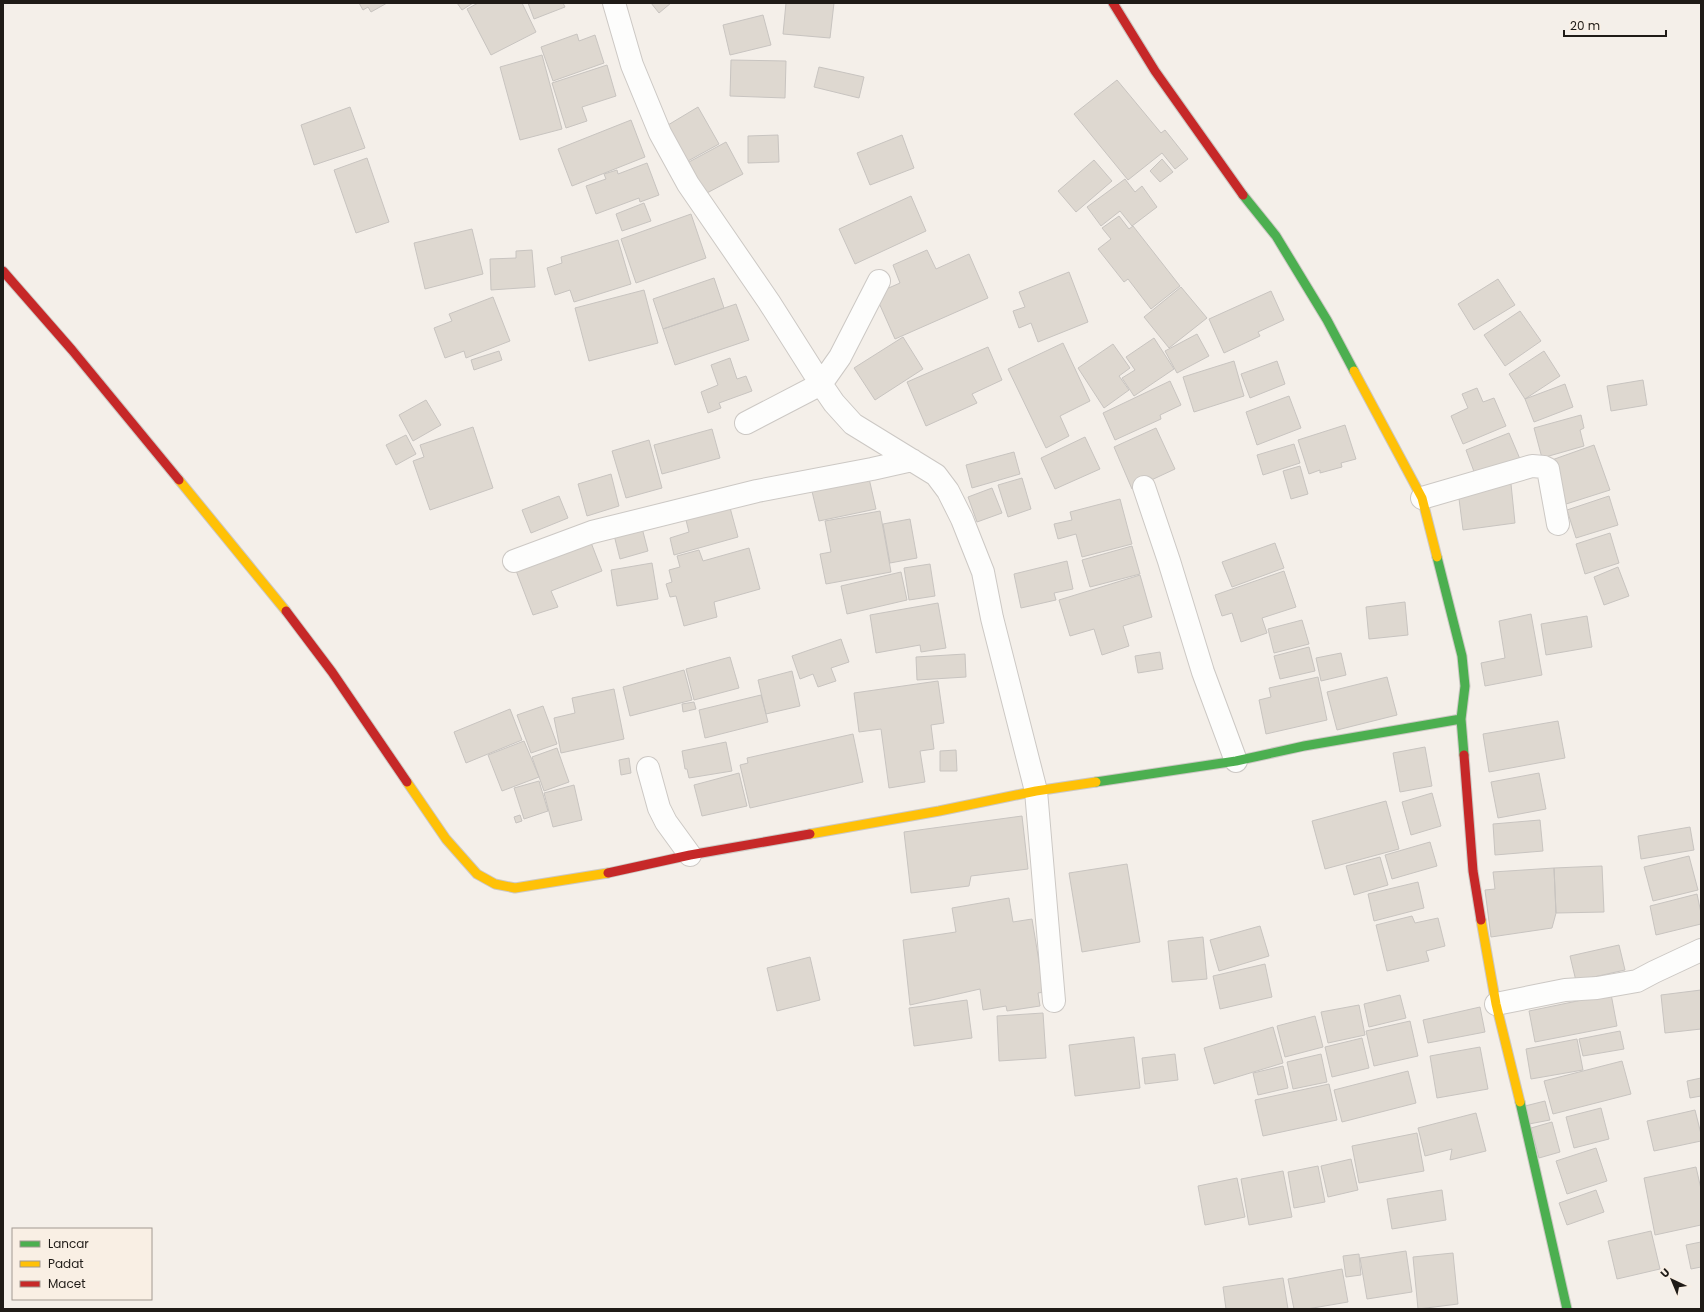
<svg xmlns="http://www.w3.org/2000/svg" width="1704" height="1312" viewBox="0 0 1704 1312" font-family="Poppins,sans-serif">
<rect width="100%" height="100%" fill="#f4efe9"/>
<!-- building -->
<path fill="#ded8d0" stroke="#c8c4c0" d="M359,3H387L371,12L368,7L363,10Z
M457,3H473L462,10Z
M478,3H522L536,32L491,55L467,9Z
M528,3H563L565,7L534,19Z
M651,3H671L659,13Z
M786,3H834L830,38L783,34Z
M763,15L771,45L730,55L723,25Z
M577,34L579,41L595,35L604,63L553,81L541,47Z
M542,55L562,129L520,140L500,67Z
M731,60L786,61L785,98L730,96Z
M607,65L616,96L582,107L587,121L566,128L552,83Z
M819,67L864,77L859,98L814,87Z
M1117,80L1161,133L1165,130L1188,159L1175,169L1162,153L1128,180L1074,114Z
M350,107L365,148L314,165L301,125Z
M698,107L719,144L688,161L668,125Z
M631,120L645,157L572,186L558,149Z
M778,135L779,162L748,163V136Z
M902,135L914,168L870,185L857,153Z
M726,142L743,174L705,194L689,162Z
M367,158L389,222L356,233L334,170Z
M1162,159L1173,172L1160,182L1150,171Z
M1094,160L1112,181L1076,212L1058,191Z
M647,163L659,195L640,202L639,198L596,214L586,186L606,179L604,174L617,170L618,174Z
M1125,179L1135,192L1142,186L1157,207L1132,226L1120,211L1101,226L1087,207Z
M911,196L926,231L855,264L839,229Z
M644,203L651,221L622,231L616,214Z
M691,214L706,258L636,283L621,239Z
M1119,216L1129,229L1133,226L1180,286L1151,309L1128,279L1124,282L1098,249L1111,239L1102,228Z
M472,229L483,274L425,289L414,243Z
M618,240L631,284L574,302L570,290L555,295L547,268L562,263L561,257Z
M532,250L535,287L491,290L490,259L516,258V251Z
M927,250L936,269L969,254L988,298L895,339L875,294L900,283L893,265Z
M1069,272L1088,322L1038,342L1031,323L1019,328L1013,311L1025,307L1019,292Z
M714,278L724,308L663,329L653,299Z
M1498,279L1515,305L1474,330L1458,304Z
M1181,287L1207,318L1169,348L1144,317Z
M644,290L658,343L589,361L575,308Z
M1271,291L1284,320L1258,332L1260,336L1224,353L1209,319Z
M493,297L510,341L466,358L464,351L445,358L434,328L452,321L449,314Z
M736,304L749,340L675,365L663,329Z
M1520,311L1541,341L1505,366L1484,335Z
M1197,334L1209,356L1177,373L1165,351Z
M903,337L923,369L875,400L854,368Z
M1154,338L1174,369L1134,396L1122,378L1135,370L1126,357Z
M1063,343L1090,401L1060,416L1069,436L1046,448L1008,369Z
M1113,344L1130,368L1119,376L1129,390L1104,408L1078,368Z
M988,347L1002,380L972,394L977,403L926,426L907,382Z
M499,351L502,360L474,370L471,360Z
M1544,351L1560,376L1525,399L1509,374Z
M730,358L737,379L746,376L752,391L719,403L721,408L708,413L701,392L718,385L711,365Z
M1234,361L1244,396L1194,412L1183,377Z
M1277,361L1285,384L1250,398L1241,374Z
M1643,380L1647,405L1611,411L1607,386Z
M1170,381L1181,405L1160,415L1161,419L1115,440L1103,413Z
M1565,384L1573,407L1534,422L1525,399Z
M1477,388L1483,402L1494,398L1506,426L1463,444L1451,416L1468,408L1462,394Z
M1289,396L1301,428L1257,445L1246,412Z
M426,400L441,425L413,441L399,415Z
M1581,415L1584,428L1580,430L1584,446L1542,458L1534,428Z
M1345,425L1356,459L1341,463L1342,467L1320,473V470L1309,474L1298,440Z
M473,427L493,488L430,510L413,461L424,457L420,445Z
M1156,428L1175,469L1132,489L1114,447Z
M712,429L720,458L662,474L654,445Z
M1509,433L1520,459L1476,477L1466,450Z
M406,435L416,454L396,465L386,445Z
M1085,437L1100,469L1055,489L1041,458Z
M649,440L662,488L626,498L612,451Z
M1294,444L1300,463L1263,475L1257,455Z
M1594,445L1610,490L1563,505L1549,461Z
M1014,452L1020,474L972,488L966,465Z
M1300,466L1308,494L1291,499L1283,471Z
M611,474L619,506L587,516L578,484Z
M868,474L876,509L819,521L811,487Z
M1022,478L1031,509L1008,517L998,485Z
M1511,484L1515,523L1463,530L1458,491Z
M992,488L1002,513L977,522L968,497Z
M559,496L568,518L531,533L522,510Z
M1609,496L1618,525L1576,538L1567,510Z
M1120,499L1132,544L1082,557L1076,534L1058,539L1054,524L1072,520L1070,512Z
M729,504L738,537L674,555L670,538L689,532L685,516Z
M880,511L891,572L826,584L820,554L831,552L825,521Z
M910,519L917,558L890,563L883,524Z
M641,524L648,551L620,559L613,531Z
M1610,533L1619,563L1585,574L1576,544Z
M590,540L602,571L551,591L558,607L533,615L515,568Z
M1275,543L1284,568L1232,587L1222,562Z
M1132,546L1140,574L1090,587L1082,560Z
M749,548L760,589L714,602L717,617L684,626L676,596L670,597L666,584L672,582L669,570L680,567L677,556L699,550L703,561Z
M1067,561L1073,589L1054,593L1056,600L1021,608L1014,574Z
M652,563L658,599L617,606L611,570Z
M930,564L935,596L909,600L904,568Z
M1618,567L1629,596L1604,605L1594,577Z
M1284,571L1296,607L1262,618L1267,633L1241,642L1232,613L1222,616L1215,595Z
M901,572L907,600L847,614L841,586Z
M1140,575L1152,617L1123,626L1129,646L1102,655L1094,629L1070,636L1059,600Z
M1405,602L1408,635L1369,639L1366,607Z
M938,603L946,648L921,652L920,645L876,653L870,615Z
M1531,614L1542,675L1485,686L1481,663L1505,658L1499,621Z
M1587,616L1592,647L1546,655L1541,624Z
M1302,620L1309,644L1274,653L1268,629Z
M841,639L849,662L831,668L836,681L818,687L813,674L800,679L792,656Z
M1309,647L1315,671L1280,679L1274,656Z
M1160,652L1163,669L1138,673L1135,656Z
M1341,653L1346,675L1321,681L1316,658Z
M965,654L966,677L917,680L916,657Z
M730,657L739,688L694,700L686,669Z
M684,670L692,700L630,716L623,687Z
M792,671L800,706L766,714L758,680Z
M1318,677L1327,720L1266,734L1259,700L1271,697L1269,688Z
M1387,677L1397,715L1337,730L1327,692Z
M938,681L944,723L931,725L934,749L920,751L925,782L889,788L881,729L859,732L854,693Z
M614,689L624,739L561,753L554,718L575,713L572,698Z
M761,695L768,722L705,738L699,710Z
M694,702L696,709L683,712L682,704Z
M543,706L557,744L531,753L517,715Z
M510,709L522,740L466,763L454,732Z
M1558,721L1565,758L1489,772L1483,734Z
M853,734L863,782L750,808L740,765L748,763L747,758Z
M524,741L539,777L502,791L488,755Z
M726,742L732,771L689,778L687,769H685L682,751Z
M1425,747L1432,786L1400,792L1393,753Z
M557,748L569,782L544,791L532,757Z
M956,750L957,771H940V751Z
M629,758L631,773L621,775L619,760Z
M739,773L747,806L702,816L694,785Z
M1539,773L1546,809L1498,818L1491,782Z
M539,781L548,811L524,819L514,788Z
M574,785L582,820L553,827L544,793Z
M1432,793L1441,826L1411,835L1402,802Z
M1386,801L1399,849L1325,869L1312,821Z
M520,815L522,821L516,823L514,817Z
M1022,816L1028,869L971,876L969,886L911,893L904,832Z
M1540,820L1543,851L1495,855L1493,824Z
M1690,827L1694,850L1641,859L1638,836Z
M1430,842L1437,866L1392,879L1385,855Z
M1689,856L1698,890L1653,901L1644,867Z
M1380,857L1388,885L1354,895L1346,866Z
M1127,864L1140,942L1082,952L1069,873Z
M1602,866L1604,912L1556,913L1554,868Z
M1554,868L1556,913L1552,928L1491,937L1485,890L1495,889L1493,872Z
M1418,882L1424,908L1374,921L1368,894Z
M1697,894L1701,913V924L1656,935L1650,906Z
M1009,898L1013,922L1032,919L1044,992L1038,993L1040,1006L1007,1011L1006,1006L983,1010L980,989L910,1005L903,940L956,932L952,908Z
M1412,916L1415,923L1438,918L1445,946L1426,951L1429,961L1387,971L1376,925Z
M1260,926L1269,956L1219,971L1210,940Z
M1203,937L1207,979L1172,982L1168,941Z
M1619,945L1625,970L1576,981L1570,956Z
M810,957L820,1000L777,1011L767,968Z
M1265,964L1272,997L1220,1009L1213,976Z
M1701,990V1029L1665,1033L1661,995Z
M1611,994L1617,1026L1535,1042L1529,1011Z
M1400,995L1406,1018L1369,1027L1364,1004Z
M967,1000L972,1038L914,1046L909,1008Z
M1359,1005L1365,1035L1328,1043L1321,1012Z
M1480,1007L1485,1032L1428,1043L1423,1020Z
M1043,1013L1046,1058L999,1061L997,1016Z
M1315,1016L1323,1047L1285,1057L1277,1026Z
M1410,1021L1418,1056L1374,1066L1366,1031Z
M1273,1027L1283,1063L1214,1084L1204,1048Z
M1620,1031L1624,1049L1583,1056L1579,1039Z
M1134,1037L1140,1088L1075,1096L1069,1045Z
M1362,1038L1369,1068L1332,1077L1325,1047Z
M1577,1039L1583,1070L1531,1079L1526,1049Z
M1480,1047L1488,1089L1437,1098L1430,1056Z
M1175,1054L1178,1080L1145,1084L1142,1058Z
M1321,1054L1327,1082L1293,1089L1287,1062Z
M1622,1061L1631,1094L1553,1114L1544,1081Z
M1283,1066L1288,1088L1258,1095L1253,1073Z
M1408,1071L1416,1103L1342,1122L1334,1090Z
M1701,1078V1096L1690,1098L1687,1081Z
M1329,1084L1337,1120L1263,1136L1255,1100Z
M1545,1101L1550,1120L1529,1124L1525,1106Z
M1601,1108L1609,1139L1574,1148L1566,1117Z
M1695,1110L1701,1134V1141L1654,1151L1647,1121Z
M1476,1113L1486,1151L1450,1160L1452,1149L1425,1156L1418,1128Z
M1552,1122L1560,1152L1539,1158L1531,1128Z
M1417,1133L1424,1171L1359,1183L1352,1146Z
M1596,1148L1607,1181L1567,1194L1556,1161Z
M1351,1159L1358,1190L1328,1197L1321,1166Z
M1318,1166L1325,1202L1294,1208L1288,1172Z
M1696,1167L1701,1189V1225L1655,1235L1644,1178Z
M1283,1171L1292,1217L1249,1225L1241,1179Z
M1237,1178L1245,1217L1205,1225L1198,1186Z
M1442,1190L1446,1220L1392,1229L1387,1199Z
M1596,1190L1604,1212L1567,1225L1559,1203Z
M1651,1231L1660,1269L1617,1279L1608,1241Z
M1701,1242V1267L1691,1269L1686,1245Z
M1406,1251L1412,1292L1367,1299L1360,1258Z
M1453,1253L1458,1304L1418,1309L1413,1257Z
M1359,1254L1361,1275L1346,1277L1343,1256Z
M1342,1269L1348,1302L1307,1309H1294L1288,1279Z
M1283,1278L1288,1309H1226L1223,1287Z"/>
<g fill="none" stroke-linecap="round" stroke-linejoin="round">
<defs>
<path id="street" d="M614,3L632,65L660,133L688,184L769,302L821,384L834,403L853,424L936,475L948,491L962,519L983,572L992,618L1036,791L1054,1001
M746,423L821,384L840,357L879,281
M1144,487L1169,561L1203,672L1236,761
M1422,498L1532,466L1544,467L1548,469L1558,524
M514,561L592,532L757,491L872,469L912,460
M648,768L659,808L666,822L690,855
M1496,1004L1565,990L1597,988L1637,981L1654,972L1701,950"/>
<path id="fast" d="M1243,195L1276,236L1327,320L1354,371
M1437,557L1462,656L1465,686L1461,719L1464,755
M1096,782L1236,761L1304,746L1461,719
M1520,1102L1567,1309"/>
<path id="slow" d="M1354,371L1422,498L1437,557
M179,480L286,611
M407,782L446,839L477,874L495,884L515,888L608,873
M810,834L939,811L1036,791L1096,782
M1481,920L1496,1004L1520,1102"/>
<path id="jam" d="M1113,3L1155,71L1243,195
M3,271L72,350L179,480
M286,611L332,672L407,782
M1464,755L1473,871L1481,920
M608,873L690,855L810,834"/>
</defs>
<!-- street casing -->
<use href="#street" stroke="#ccc8c4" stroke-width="24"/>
<!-- fast casing -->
<use href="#fast" stroke="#ccc8c4" stroke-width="11"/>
<!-- slow casing -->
<use href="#slow" stroke="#ccc8c4" stroke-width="11"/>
<!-- jam casing -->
<use href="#jam" stroke="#ccc8c4" stroke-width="11"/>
<!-- street -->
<use href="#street" stroke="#fdfdfc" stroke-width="22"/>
<!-- fast -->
<use href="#fast" stroke="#4caf50" stroke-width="9"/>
<!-- slow -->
<use href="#slow" stroke="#ffc107" stroke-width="9"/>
<!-- jam -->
<use href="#jam" stroke="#c62828" stroke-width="9"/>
</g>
<!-- border -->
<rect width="1704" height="1312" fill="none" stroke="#1f1b17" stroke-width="8"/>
<!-- legend -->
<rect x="12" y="1228" width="140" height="72" fill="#f9efe4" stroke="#a29a92"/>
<rect x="20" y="1241" width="20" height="6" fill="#4caf50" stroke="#a29a92"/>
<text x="48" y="1248" font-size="12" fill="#1f1b17">Lancar</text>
<rect x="20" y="1261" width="20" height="6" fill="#ffc107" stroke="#a29a92"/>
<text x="48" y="1268" font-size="12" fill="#1f1b17">Padat</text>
<rect x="20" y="1281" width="20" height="6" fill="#c62828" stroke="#a29a92"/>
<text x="48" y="1288" font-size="12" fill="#1f1b17">Macet</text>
<!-- north arrow -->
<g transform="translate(1672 1280) rotate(316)" stroke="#f9efe4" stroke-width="3" paint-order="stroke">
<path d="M0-3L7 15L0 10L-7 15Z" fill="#1f1b17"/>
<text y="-6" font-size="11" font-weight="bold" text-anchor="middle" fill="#1f1b17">U</text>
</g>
<!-- scale -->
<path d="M1564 30v6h102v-6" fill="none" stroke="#1f1b17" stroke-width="2"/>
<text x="1570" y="30" font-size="12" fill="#1f1b17" stroke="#f9efe4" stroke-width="3" paint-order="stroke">20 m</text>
</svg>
